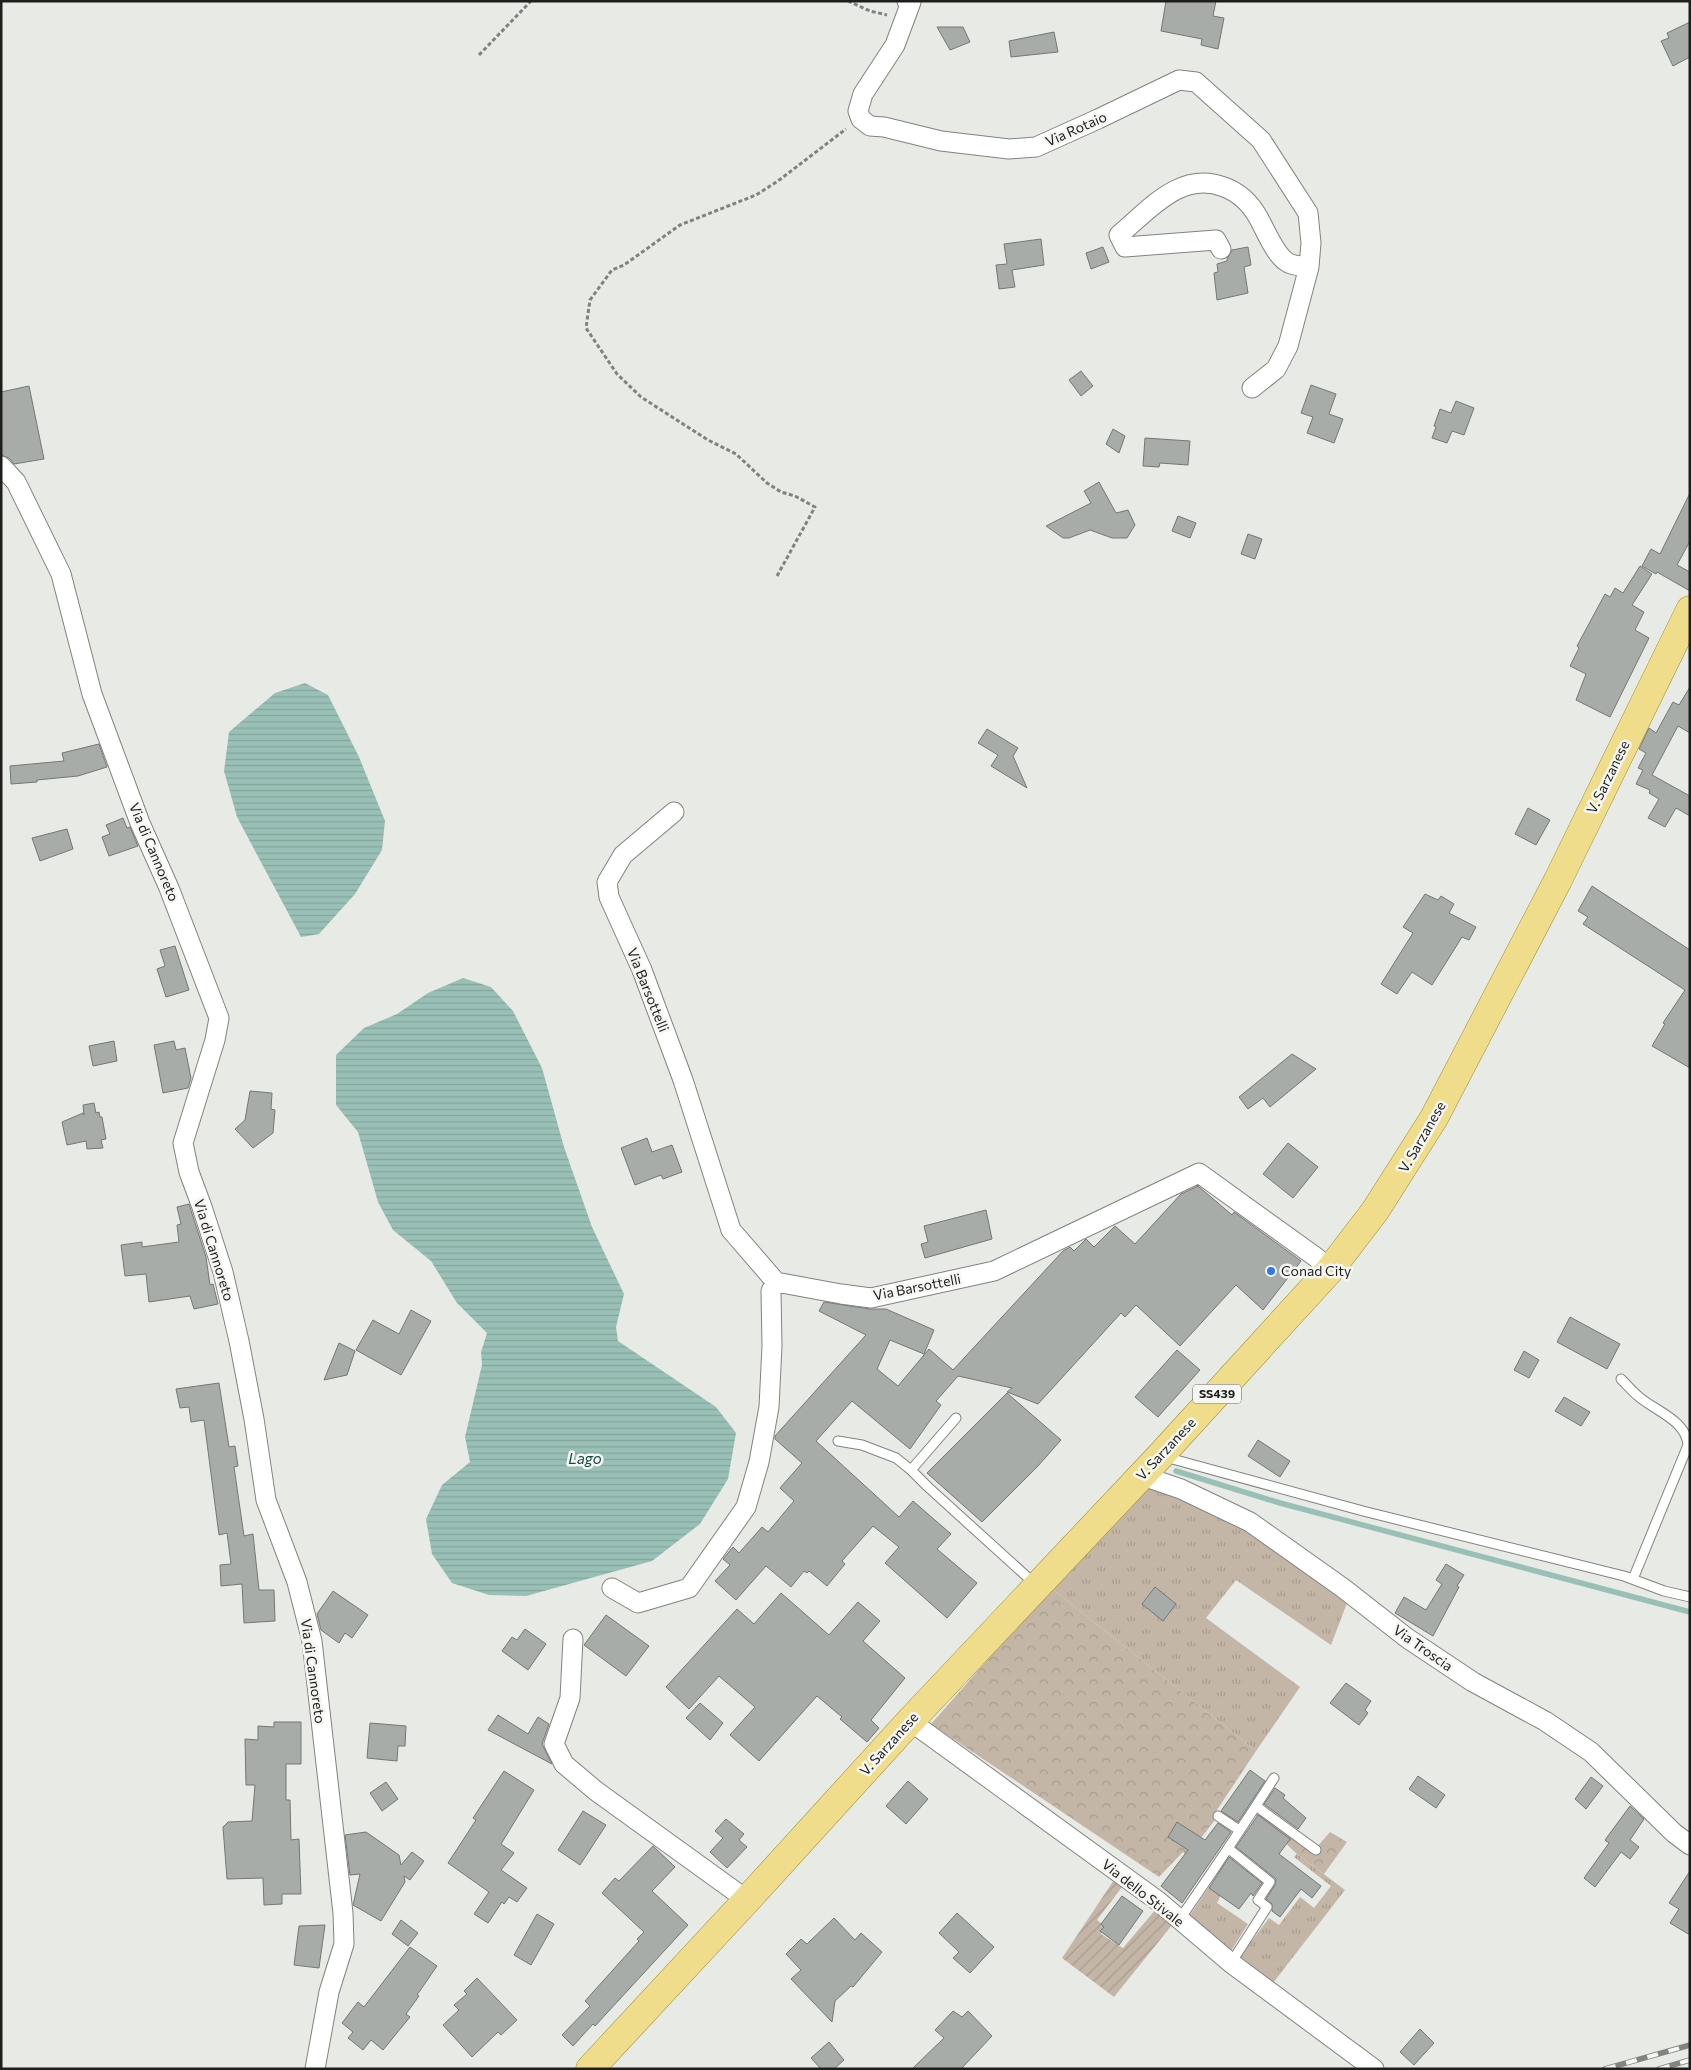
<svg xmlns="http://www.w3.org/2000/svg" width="1691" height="2070" viewBox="0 0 1691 2070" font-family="Commissioner,sans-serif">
<defs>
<pattern id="grass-tufts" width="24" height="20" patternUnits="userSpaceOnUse" patternTransform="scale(1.25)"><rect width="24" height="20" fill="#c4b6a7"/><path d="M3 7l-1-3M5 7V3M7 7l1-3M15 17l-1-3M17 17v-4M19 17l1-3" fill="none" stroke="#a89c8f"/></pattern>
<pattern id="park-crowns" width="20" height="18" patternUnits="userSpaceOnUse" patternTransform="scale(1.25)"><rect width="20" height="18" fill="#c4b6a7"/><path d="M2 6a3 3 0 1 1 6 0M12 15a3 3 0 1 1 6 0" fill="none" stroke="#a89c8f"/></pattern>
<pattern id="garden-furrows" width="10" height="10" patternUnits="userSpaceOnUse" patternTransform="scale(1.25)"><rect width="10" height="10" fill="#c4b6a7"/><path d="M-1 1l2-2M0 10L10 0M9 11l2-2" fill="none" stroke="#a89c8f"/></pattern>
<pattern id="water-rules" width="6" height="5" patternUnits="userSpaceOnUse" patternTransform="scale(1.25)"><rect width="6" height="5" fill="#99c0b6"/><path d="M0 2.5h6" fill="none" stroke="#83a59c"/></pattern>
</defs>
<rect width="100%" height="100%" fill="#e8eae6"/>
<!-- grass -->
<path fill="url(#grass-tufts)" d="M1149,1486L1245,1529L1347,1603L1331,1645L1236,1580L1206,1618L1300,1687L1256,1751L1051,1588Z
M1297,1854L1345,1890L1273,1983L1239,1958L1269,1918L1279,1925L1300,1897L1314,1908L1331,1886L1294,1857Z
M1211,1884L1223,1891L1217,1903L1248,1924L1231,1951L1187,1919Z"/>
<!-- park -->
<path fill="url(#park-crowns)" d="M1051,1588L1256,1751L1215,1813L1218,1816L1187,1856L1183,1852L1159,1877L931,1724Z
M1257,1804L1317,1847L1330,1832L1347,1842L1324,1874L1297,1854L1251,1811Z"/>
<!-- garden -->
<path fill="url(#garden-furrows)" d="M1116,1877L1125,1883L1097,1920L1105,1926L1101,1934L1123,1948L1156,1909L1172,1925L1114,1997L1062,1958Z"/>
<!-- water -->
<path fill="url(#water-rules)" d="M305,683L328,695L359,757L385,821L382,850L355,894L319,934L301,937L237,817L224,771L229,732L275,693Z
M463,978L491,987L513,1011L542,1068L564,1147L592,1227L624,1294L616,1327L618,1341L716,1407L736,1433L728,1479L700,1524L652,1561L526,1596L489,1595L452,1583L432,1554L426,1519L442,1485L470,1462L465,1437L482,1365L481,1352L487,1333L457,1303L431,1261L393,1230L378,1202L358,1132L336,1105V1055L364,1028L397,1014L428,993Z"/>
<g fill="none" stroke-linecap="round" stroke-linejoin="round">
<!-- stream -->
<path stroke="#99c0b6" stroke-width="5.5" d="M1176,1471L1280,1503L1690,1612"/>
</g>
<!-- building -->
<path fill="#a8aca9" stroke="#747875" d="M1166,1H1216L1213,16L1224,18L1218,49L1201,45L1202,39L1161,31Z
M1690,22V57L1673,66L1661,41L1669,38L1667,33Z
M937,27H963L970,42L950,50Z
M1054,32L1058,52L1011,57L1009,41Z
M1041,239L1044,265L1012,270L1015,287L999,289L996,265L1007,264L1004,244Z
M1103,247L1109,262L1091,269L1086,253Z
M1248,247L1251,265L1244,267L1248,293L1217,300L1214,273L1218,272L1217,264L1227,261V259L1232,250Z
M1081,371L1093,386L1081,396L1069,380Z
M1311,385L1336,394L1329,414L1343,419L1334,443L1307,433L1313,417L1301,413Z
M29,386L44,459L14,464L9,458L1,455V392Z
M1456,401L1474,408L1464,435L1452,431L1447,443L1432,438L1436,427L1434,426L1440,409L1451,413Z
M1113,429L1125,436L1119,453L1106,444Z
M1145,438L1190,441L1188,465L1160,463L1159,467L1143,466Z
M1099,482L1116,513L1128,510L1135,525L1127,538H1112L1090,530L1069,538H1063L1046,526L1091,503L1084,491Z
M1690,493V541L1677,565L1690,572V591L1657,572L1656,574L1642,566L1651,549L1660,554Z
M1178,516L1196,523L1190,538L1172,531Z
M1248,534L1262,539L1255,559L1241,554Z
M1640,566L1652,574L1632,605L1644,612L1635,630L1649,638L1610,717L1576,700L1586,674L1570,666L1579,648L1577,646L1605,594L1610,597L1615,588L1623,593Z
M1690,687V733L1678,726L1652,775L1690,796V816L1676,808L1665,827L1648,818L1659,799L1649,793L1650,790L1636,784L1643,770L1638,768L1646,753L1639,749L1649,728L1656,733L1673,702L1679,705Z
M987,729L1018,748L1013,756L1027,788L991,766L998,755L978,743Z
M99,744L107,767L78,776L37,780V782L11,784L10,766L64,761L62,753Z
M1528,808L1550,820L1536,845L1515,834Z
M123,818L127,828L130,827L138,846L109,856L102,837L110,834L106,825Z
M67,829L73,849L40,861L32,838Z
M1592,886L1690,950V1068L1652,1046L1665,1024L1663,1023L1685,990L1583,924L1588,917L1578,911Z
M1425,894L1438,900L1441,896L1454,904L1449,913L1476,927L1469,940L1462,937L1432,985L1412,972L1397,994L1381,984L1413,933L1403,927Z
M175,946L189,990L166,997L157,969L165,966L160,950Z
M114,1041L117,1061L93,1066L89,1046Z
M174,1041L176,1050L185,1048L191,1078L188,1088L163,1093L154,1045Z
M1292,1054L1316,1069L1270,1107L1263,1098L1248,1109L1239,1097Z
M250,1091L272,1093L271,1109L275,1110L273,1133L253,1148L235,1129L245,1120Z
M94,1103L96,1113L99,1112L100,1117H102L106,1139L101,1140L103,1148L87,1149L86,1141L67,1145L62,1122L83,1113L84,1115L83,1105Z
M647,1138L652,1152L672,1145L682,1172L663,1179L661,1175L635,1185L621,1148Z
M1288,1143L1318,1167L1293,1198L1263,1174Z
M1198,1186L1232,1215L1234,1212L1301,1261L1263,1310L1236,1285L1180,1346L1136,1305L1125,1317L1121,1313L1038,1404L1007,1392L1012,1388L958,1376L936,1401L941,1405L910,1449L852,1401L816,1441L899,1517L913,1501L951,1534L937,1549L977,1583L947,1618L885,1563L899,1547L873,1526L842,1561L845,1564L827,1586L809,1571L807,1573L804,1571L791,1587L766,1566L736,1600L715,1581L730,1565L723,1559L733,1547L739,1553L762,1527L768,1532L794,1501L780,1488L802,1463L775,1439V1436L866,1335L819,1311L824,1302L870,1309H886L934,1330L924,1354L890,1340L877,1369L898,1386L929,1349L953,1370L1063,1251L1070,1247L1074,1251L1086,1239L1094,1247L1115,1226L1135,1244L1181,1194Z
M189,1204L206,1257L210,1285L213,1284L218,1304L194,1309L190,1296L149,1302L146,1274L125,1276L121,1245L142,1242V1247L179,1242L177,1225L181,1224L177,1207Z
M986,1210L992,1239L925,1258L921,1244L928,1242L924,1226Z
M411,1310L431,1321L401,1375L356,1350L373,1320L399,1334Z
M1570,1317L1620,1344L1607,1369L1557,1342Z
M339,1343L355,1351L347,1375L324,1380Z
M1177,1350L1200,1370L1158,1417L1135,1397Z
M1524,1351L1539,1360L1529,1378L1514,1370Z
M219,1383L229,1447L235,1446L238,1466L234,1467L244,1536L253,1534L259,1590H274L275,1621L244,1623L242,1584L221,1586L220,1565L231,1564L227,1533L219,1535L204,1420L191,1422L189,1407L180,1408L176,1389Z
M1007,1393L1061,1440L1038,1466L982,1522L927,1473Z
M1564,1397L1590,1412L1581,1426L1555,1411Z
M1258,1440L1290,1461L1280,1477L1248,1456Z
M1446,1564L1464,1575L1457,1586L1459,1587L1433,1636L1395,1613L1404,1597L1426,1610L1442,1584L1436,1580Z
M1155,1587L1176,1604L1163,1621L1142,1604Z
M333,1591L368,1615L352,1638L345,1633L339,1643L321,1630L317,1614Z
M781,1593L829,1635L858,1602L880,1621L863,1641L905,1678L871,1720L879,1728L867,1742L840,1719L842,1717L817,1696L759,1761L730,1735L755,1707L719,1676L689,1709L666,1687L737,1609L754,1624Z
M606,1615L649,1646L626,1676L584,1645Z
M525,1629L546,1644L528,1670L502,1651L512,1637L517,1640Z
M1346,1683L1371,1701L1365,1710L1368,1713L1359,1725L1330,1703Z
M700,1703L723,1723L710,1740L686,1718Z
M498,1715L528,1734L538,1717L549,1724L542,1744L552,1764L488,1730Z
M274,1722H301V1764H286V1800H290L291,1840L299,1839L301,1894H282V1904L264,1905L263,1878L227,1879L223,1827L228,1822L252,1821L255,1785H246L245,1739L258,1740V1726L274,1727Z
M370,1723L406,1726L405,1746H398L397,1761L367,1758Z
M1250,1770L1265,1781L1238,1822L1221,1811Z
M504,1771L534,1790L501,1844L514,1853L501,1870L527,1888L517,1902L509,1897L504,1904L502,1902L488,1923L474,1914L489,1892L448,1863L476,1820L473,1818Z
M1418,1776L1445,1795L1436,1808L1409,1789Z
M1591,1777L1603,1786L1586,1809L1575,1799Z
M908,1781L928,1799L906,1824L886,1806Z
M386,1782L398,1799L382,1811L370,1793Z
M1275,1788L1285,1795L1283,1798L1306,1818L1298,1829L1264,1804Z
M1630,1806L1644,1819L1630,1840L1639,1847L1630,1859L1621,1852L1595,1887L1584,1878L1609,1843L1605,1840Z
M583,1811L606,1825L580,1865L558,1850Z
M1258,1815L1290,1839L1279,1854L1321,1886L1312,1898L1301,1889L1280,1917L1272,1911V1904L1266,1899L1275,1885L1276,1879L1236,1847Z
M726,1819L744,1834L739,1840L747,1847L727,1868L710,1852L723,1838L715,1831Z
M1177,1822L1205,1840L1218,1823L1231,1832L1182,1903L1161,1886L1188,1850L1168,1837Z
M366,1832L399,1855L401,1865L412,1852L424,1861L410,1880L404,1876L405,1882L381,1921L353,1905L360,1874L350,1875L345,1835Z
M653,1846L675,1867L652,1891L688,1925L595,2026L593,2024L573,2046L562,2035L590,2006L585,2001L639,1941L637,1939L644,1932L602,1893L615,1878L619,1881Z
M1229,1857L1262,1883L1253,1896L1251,1893L1239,1909L1209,1888Z
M1690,1871V1935L1670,1923L1679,1909L1669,1903Z
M1122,1896L1143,1911L1119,1945L1100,1931L1104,1927L1101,1924Z
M957,1913L994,1947L970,1973L953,1958L959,1952L939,1933Z
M537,1914L554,1924L531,1965L514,1955Z
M834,1918L855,1940L861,1933L882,1952L853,1987L851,1986L835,2001L832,2022L791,1979L801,1970L786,1954L801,1939L807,1944Z
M401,1920L418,1933L408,1946L392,1934Z
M325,1925L319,1968L294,1965L299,1926Z
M410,1947L437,1966L417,1995L419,1996L406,2014L410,2017L383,2050L371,2040L363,2050L348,2038L353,2032L342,2023L358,2002L364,2007Z
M477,1978L517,2020L501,2035L498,2032L472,2057L443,2025L459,2010L454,2005L467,1994L464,1991Z
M953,2011L962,2017L968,2011L992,2036L961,2069H912L944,2038L935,2030Z
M1420,2029L1434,2043L1414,2065L1400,2052Z
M829,2042L844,2060L834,2069H821L811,2058Z"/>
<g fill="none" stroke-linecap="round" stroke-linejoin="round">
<defs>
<path id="lane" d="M1621,1379C1627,1385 1632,1391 1638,1396C1655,1411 1686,1420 1688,1445L1633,1579
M838,1441L862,1445L896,1458L911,1470L928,1487L1035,1584
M1165,1457L1363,1511L1624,1576L1664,1591L1690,1597
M911,1470L956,1418
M1256,1806L1316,1850
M1218,1816L1239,1830
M1229,1849L1270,1882L1258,1900L1267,1907L1231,1963
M1179,1920C1212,1873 1243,1826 1274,1778"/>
<path id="street" d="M907,1L911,2L895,45L863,94L858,111L861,119L870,126L884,127L941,141L1009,149L1036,147L1098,119L1179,80L1196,82L1261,140L1308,213L1311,243L1309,267L1288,346L1276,369L1252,388
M1221,249L1216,240L1125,247L1119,235C1149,210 1181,170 1224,187C1238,192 1250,203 1258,217C1265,229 1275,255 1287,262C1292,266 1303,266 1309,267
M1,466L16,482L61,574L92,694L140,823L169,888L219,1018L215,1040L183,1143L189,1172L202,1207L223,1272L239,1341L254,1419L266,1500L297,1582L312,1641L343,1913L344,1944L329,1992L315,2069
M674,812L623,855L607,882L609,897L642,970L683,1080L731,1230L776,1282L841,1294L871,1298L994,1271L1199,1173L1317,1258L1329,1271
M1140,1475L1181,1489L1250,1522L1343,1588L1407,1638L1473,1682L1545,1721L1591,1752L1674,1833L1690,1845
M612,1588L638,1603L689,1588L746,1507L759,1462L769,1407L772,1346L771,1291L776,1282
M573,1639L570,1698L554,1744L564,1764L596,1791L747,1900
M910,1721L1158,1901L1231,1963L1374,2069"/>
<path id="primary" d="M590,2069L747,1900L910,1721L1160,1456L1329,1271L1375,1211L1434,1118L1558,880L1690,610"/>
</defs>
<!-- lane casing -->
<use href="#lane" stroke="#82837f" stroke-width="11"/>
<!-- street casing -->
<use href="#street" stroke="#82837f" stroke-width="21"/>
<!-- primary casing -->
<use href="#primary" stroke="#9f8c32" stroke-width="29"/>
<!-- path -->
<path stroke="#818280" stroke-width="3" stroke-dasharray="4 2.5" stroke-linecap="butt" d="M848,1L870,11L887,15
M479,55L531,1
M777,576L815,507L795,496L781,492L767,483L736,454L708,440L641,397L617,374L586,328L590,300L612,270L624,265L680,225L756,195L778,181L846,129"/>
<!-- lane -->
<use href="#lane" stroke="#fff" stroke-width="9"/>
<!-- street -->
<use href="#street" stroke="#fff" stroke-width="19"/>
<!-- primary -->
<use href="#primary" stroke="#efdd8b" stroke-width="28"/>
<defs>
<path id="rail" d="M1605,2069L1690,2045
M1659,2069L1690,2060"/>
</defs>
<!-- rail casing -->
<use href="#rail" stroke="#838482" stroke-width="5.5"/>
<!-- rail -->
<use href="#rail" stroke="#f6f7f3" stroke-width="4" stroke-dasharray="11" stroke-linecap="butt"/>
</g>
<!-- markers -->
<circle fill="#2d7be7" stroke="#f6f7f3" stroke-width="2" cx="1271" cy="1271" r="5"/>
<g text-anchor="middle" stroke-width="5" stroke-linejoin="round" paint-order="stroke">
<!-- shield labels -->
<rect fill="#f6f7f3" stroke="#5f5f5d" stroke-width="1" x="1193" y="1384.5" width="48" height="19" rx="4"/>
<g font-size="12" font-weight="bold" fill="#1e1e1d">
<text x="1217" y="1398">SS439</text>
</g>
<!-- street labels -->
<g font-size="14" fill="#1e1e1d" stroke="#f6f7f3">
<text transform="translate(1076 129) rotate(-24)" y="5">Via Rotaio</text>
<text transform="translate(1608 777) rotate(-64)" y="5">V. Sarzanese</text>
<text transform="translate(154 852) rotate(67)" y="5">Via di Cannoreto</text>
<text transform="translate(648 990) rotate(68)" y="5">Via Barsottelli</text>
<text transform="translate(1422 1137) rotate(-60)" y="5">V. Sarzanese</text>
<text transform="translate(214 1250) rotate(73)" y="5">Via di Cannoreto</text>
<text transform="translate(917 1287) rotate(-11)" y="5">Via Barsottelli</text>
<text transform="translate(1166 1449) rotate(-47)" y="5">V. Sarzanese</text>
<text transform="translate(1423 1648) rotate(35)" y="5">Via Troscia</text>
<text transform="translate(313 1671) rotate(82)" y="5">Via di Cannoreto</text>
<text transform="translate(889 1744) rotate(-48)" y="5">V. Sarzanese</text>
<text transform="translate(1143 1893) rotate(38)" y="5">Via dello Stivale</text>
</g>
<!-- poi labels -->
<g font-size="14" fill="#1e1e1d" stroke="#f6f7f3" text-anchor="start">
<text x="1281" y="1276">Conad City</text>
</g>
<!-- water labels -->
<g font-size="15" font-style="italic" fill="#154c41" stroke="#f6f7f3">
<text x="585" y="1464">Lago</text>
</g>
</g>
<!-- border -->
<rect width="1691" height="2070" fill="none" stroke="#1e1e1d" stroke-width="5"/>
</svg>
